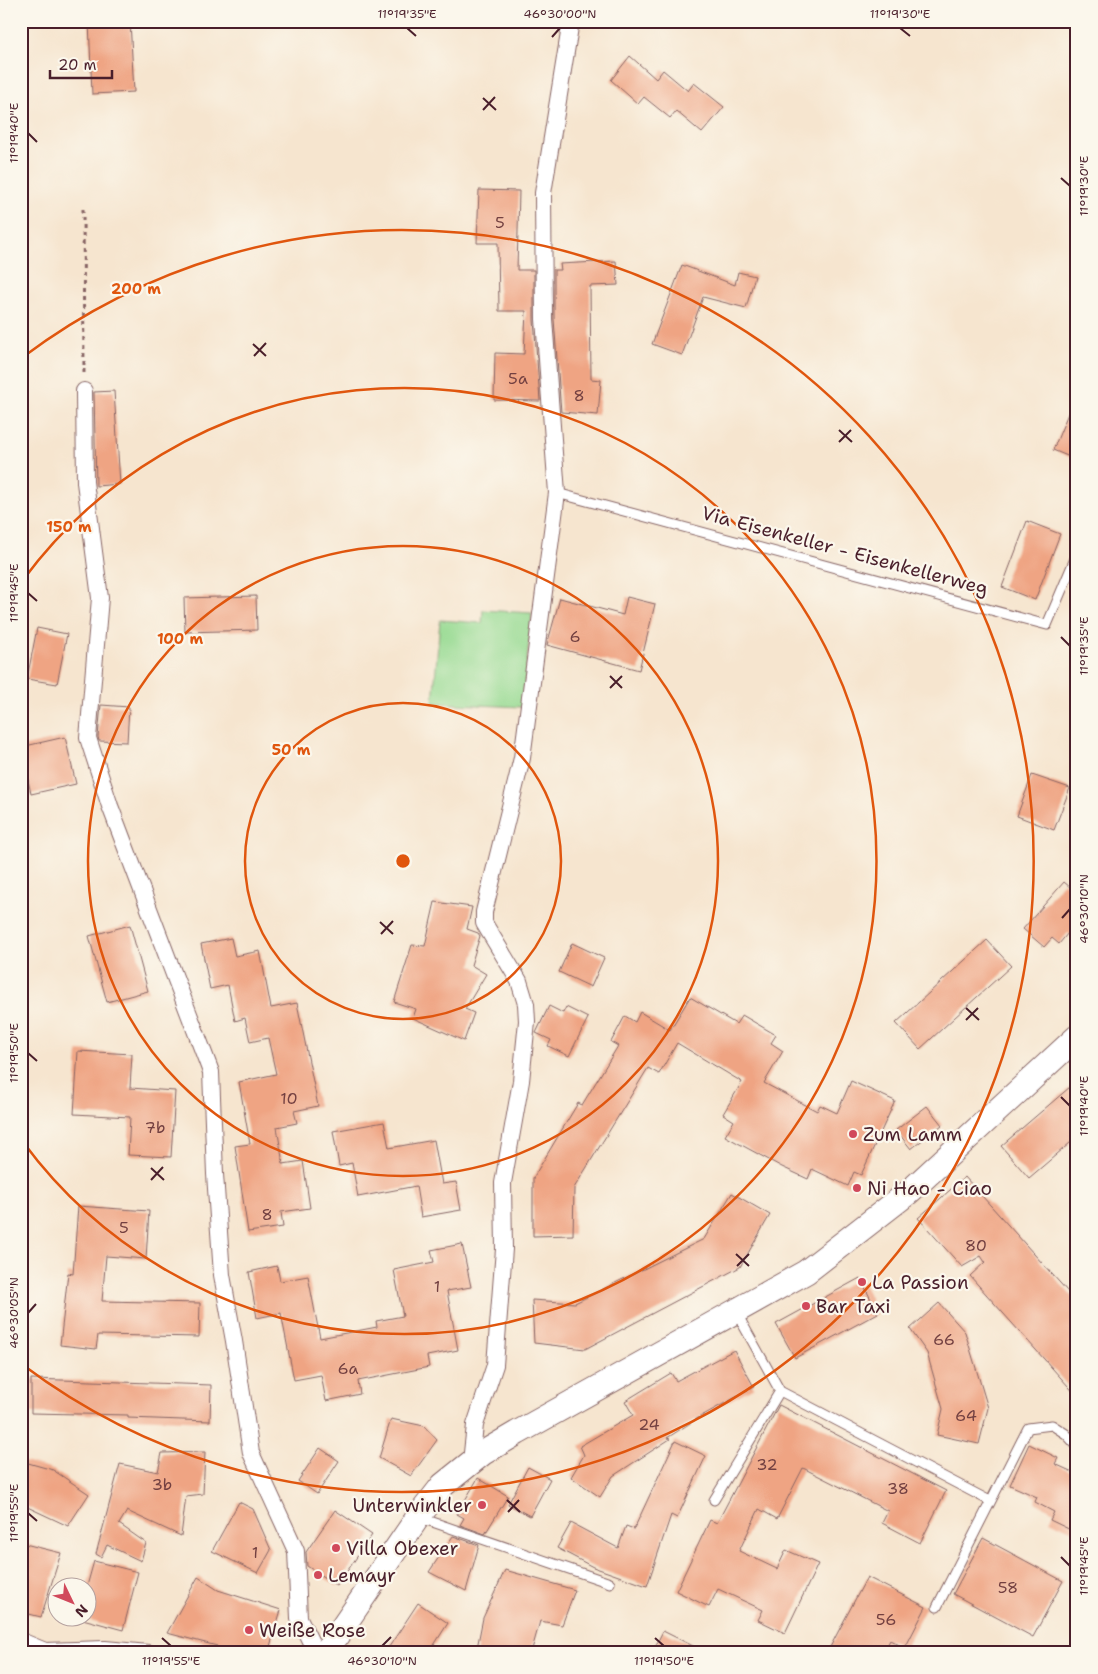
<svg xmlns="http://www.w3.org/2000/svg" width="1098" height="1674" viewBox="0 0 1098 1674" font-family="'Shantell Sans',sans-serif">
<rect width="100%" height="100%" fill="#fbf7ec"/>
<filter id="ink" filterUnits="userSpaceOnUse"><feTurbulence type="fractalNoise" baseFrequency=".02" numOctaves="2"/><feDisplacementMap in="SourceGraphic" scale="10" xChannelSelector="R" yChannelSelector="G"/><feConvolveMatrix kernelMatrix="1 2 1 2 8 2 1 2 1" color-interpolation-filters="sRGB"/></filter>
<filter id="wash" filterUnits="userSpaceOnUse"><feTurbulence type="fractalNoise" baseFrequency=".0096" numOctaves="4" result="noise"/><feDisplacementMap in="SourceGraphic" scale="20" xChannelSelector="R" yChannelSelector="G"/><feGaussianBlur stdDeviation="1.12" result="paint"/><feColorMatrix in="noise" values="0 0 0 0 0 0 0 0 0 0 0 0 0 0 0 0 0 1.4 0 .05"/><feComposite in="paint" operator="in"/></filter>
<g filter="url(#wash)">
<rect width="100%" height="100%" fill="#f6e5cf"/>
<!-- green -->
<path fill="#97da92" stroke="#707c5e" d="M483,610L532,613L522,707L433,703L440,620L482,623Z"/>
<g id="blocks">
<!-- building -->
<path fill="#efa483" d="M89,21H130L134,92L92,94Z
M630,56L656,79L663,70L688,91L694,83L724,107L702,133L676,111L670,118L644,97L638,104L611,80Z
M479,190L519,191L517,270H534V320L540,401L494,400L495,353L524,354L526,311H499L498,243H477Z
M616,261L618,285L590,286L591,379L601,380L598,415L561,412L554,319V270H561L560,264Z
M682,265L735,285L738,272L755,276L746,308L703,297L682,355L652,344Z
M114,391L120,484L96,486L94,392Z
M1076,394L1077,395V460L1053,450Z
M1027,521L1060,534L1035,600L1002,587Z
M256,596L257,630L185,632L184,598Z
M627,597L655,604L639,670L547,645L560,598L623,615Z
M37,628L67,634L57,684L27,679Z
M101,705L129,707L127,742L99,741L98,737Z
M65,737L76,784L31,794L21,747Z
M1032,775L1070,788L1054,830L1017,816Z
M1064,882L1077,893V940L1068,933L1059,944L1052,938L1044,947L1023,929Z
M435,902L472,907L467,929L478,933L480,936L471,965L486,974L465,1009L474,1013L464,1041L413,1018L416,1009L394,1002L412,945L425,946Z
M130,925L148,991L107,1002L89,936Z
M231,938L235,956L260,951L271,1008L297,1003L318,1106L294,1111L297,1123L277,1127L283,1164L303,1161L310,1208L281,1212L283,1227L248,1232L235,1146L250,1144L239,1082L276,1074L268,1038L250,1042L245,1018L235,1021L228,985L210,989L201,944Z
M987,940L1011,966L920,1049L896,1023Z
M572,943L604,958L591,987L559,972Z
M690,997L736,1024L742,1015L776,1035L771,1043L783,1051L764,1083L817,1111L820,1105L837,1113L851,1081L895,1101L861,1175L854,1172L848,1186L812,1169L808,1179L782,1167L725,1136L734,1121L723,1114L742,1082L677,1043L659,1074L648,1068L574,1188L573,1235L533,1236V1178L578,1103L582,1105L618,1046L611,1042L625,1016L635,1022L640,1012L670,1030Z
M549,1006L563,1013L566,1007L588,1018L569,1056L548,1046L551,1040L536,1033Z
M78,1051L132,1054L130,1088L175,1091L171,1157L128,1155L130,1117L74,1114Z
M1077,1081V1137L1029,1178L1001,1146Z
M927,1106L942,1125L911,1149L896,1130Z
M384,1122L389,1148L434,1140L442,1184L456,1182L461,1210L421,1217L416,1186L358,1197L352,1163L339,1166L333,1131Z
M965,1177L1077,1302V1396L970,1276L985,1262L981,1256L962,1267L918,1218Z
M732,1193L770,1215L740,1267L585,1349L534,1343L532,1300L575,1303L704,1239Z
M78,1206L149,1211L146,1259L106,1256L102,1301L200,1303L199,1337L98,1335L96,1349L60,1345L68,1273L73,1274Z
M462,1244L471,1287L447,1291L458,1350L427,1356L429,1367L358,1381L360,1394L326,1401L321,1375L294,1380L281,1313L257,1318L249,1272L277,1266L280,1281L308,1276L320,1338L377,1327L376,1321L403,1316L394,1270L434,1262L431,1250Z
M860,1278L878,1313L795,1358L776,1324Z
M939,1303L965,1332L988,1408L979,1444L937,1435L943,1409L927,1353L910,1329Z
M734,1350L754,1387L698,1418L667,1438L670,1439L613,1476L600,1497L571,1477L584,1455L580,1446L633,1415L625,1401L671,1373L676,1381Z
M31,1379L211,1385L210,1421L128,1418V1415L31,1413Z
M779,1405L946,1491L920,1543L882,1523L888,1511L803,1468L777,1519L759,1509L739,1551L777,1569L786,1550L818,1564L785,1633L758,1620L763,1610L718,1589L709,1607L676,1591L710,1520L717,1523Z
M391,1419L424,1426L437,1440L411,1476L379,1458Z
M675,1441L706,1456L677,1518L671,1515L647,1586L593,1567L557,1548L571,1523L618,1548L626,1526L634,1529Z
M1029,1444L1058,1458L1055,1464L1077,1474V1533L1050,1520L1054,1512L1035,1502L1037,1497L1010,1485Z
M320,1448L339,1461L317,1494L298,1481Z
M205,1452L203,1494L186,1496L181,1536L127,1511L119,1524L146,1543L141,1561L107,1545L101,1557L96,1554L120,1464L158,1472L162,1453Z
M21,1461L53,1470L89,1494L68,1526L21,1504Z
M528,1467L550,1479L530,1516L508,1504Z
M478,1478L508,1496L485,1534L460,1525L464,1518L457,1514Z
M239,1502L253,1509L271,1550L258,1573L212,1551Z
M335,1510L372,1535L337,1586L307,1566L306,1552Z
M453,1536L479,1545L466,1591L429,1572Z
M983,1538L1063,1581L1033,1637L953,1594Z
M21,1543L61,1553L41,1617L21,1612Z
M94,1561L138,1572L123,1630L79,1618V1616H88L87,1586Z
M505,1570L575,1590L562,1625L540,1621L531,1653H476L483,1618Z
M198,1577L218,1590L281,1610L268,1653H226L216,1650L217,1646L167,1633Z
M867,1577L926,1607L905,1648L890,1640L883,1653H827Z
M418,1603L448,1623L429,1653H385Z
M663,1631L707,1653H652Z"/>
</g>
</g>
<g filter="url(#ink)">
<use href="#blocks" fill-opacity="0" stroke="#866464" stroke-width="1"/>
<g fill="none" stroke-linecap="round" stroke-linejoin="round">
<defs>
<path id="service" d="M557,493L1047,625L1077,554
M736,1312L780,1391L990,1501
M714,1500L780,1391
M418,1517L610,1583
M937,1607L1028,1428L1052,1425L1066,1434L1077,1446"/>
<path id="minor" d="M84,391L85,482L100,598L88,738L110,806L211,1072L215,1174L222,1275L234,1341L251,1453L296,1551L299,1618L316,1653
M471,1462L475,1425L495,1365L504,1249L503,1183L521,1081L527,1021L526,1004L519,981L484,923V912L522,758L557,493L544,319L543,193L571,21
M21,1641L45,1651L105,1649L148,1653"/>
<path id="secondary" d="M325,1653L418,1517L443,1485L483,1453L517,1433L806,1272L909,1192L1077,1037"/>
</defs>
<!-- service casing -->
<use href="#service" stroke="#866464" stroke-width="11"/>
<!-- minor casing -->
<use href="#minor" stroke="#866464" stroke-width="18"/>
<!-- secondary casing -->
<use href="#secondary" stroke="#866464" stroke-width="26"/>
<!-- path -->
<path stroke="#866464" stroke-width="3" stroke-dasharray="4 4" stroke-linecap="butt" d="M83,209L84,373"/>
<!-- service -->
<use href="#service" stroke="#fff" stroke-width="9"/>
<!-- minor -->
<use href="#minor" stroke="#fff" stroke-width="16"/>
<!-- secondary -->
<use href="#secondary" stroke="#fff" stroke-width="24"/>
</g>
</g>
<!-- ticks -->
<path fill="none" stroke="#4a1f2b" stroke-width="2" d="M407,28L416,36M900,28L910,36M552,37L560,28M483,98L496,110M483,110L495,97M28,133L37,142M1061,178L1070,186M253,344L266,356M254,356L266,343M839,430L852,442M839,442L851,430M28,593L37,601M1061,637L1070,646M610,676L622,688M610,688L622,676M1062,918L1070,909M380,922L393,934M381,934L393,921M966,1008L979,1020M966,1020L978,1008M28,1053L37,1061M1061,1097L1070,1106M151,1168L164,1180M151,1180L163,1167M736,1254L749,1266M737,1266L749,1254M28,1313L36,1304M507,1500L520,1512M508,1512L519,1500M28,1513L37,1521M1061,1557L1070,1566M162,1638L171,1646M655,1638L664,1646M382,1646L391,1637"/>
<!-- distance rings -->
<g fill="none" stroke="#e0560e" stroke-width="2.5">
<circle cx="403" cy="861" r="158"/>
<circle cx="403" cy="861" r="315"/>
<path d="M23 580A473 473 0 1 1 23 1142"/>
<path d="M23 357A631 631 0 1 1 23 1365"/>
</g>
<!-- markers -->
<g fill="#d1495b" stroke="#fbf7ec" stroke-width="2">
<circle cx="853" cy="1134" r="5"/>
<circle cx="857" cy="1188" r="5"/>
<circle cx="862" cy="1282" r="5"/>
<circle cx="806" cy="1306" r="5"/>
<circle cx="482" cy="1505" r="5"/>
<circle cx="336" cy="1548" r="5"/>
<circle cx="318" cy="1575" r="5"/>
<circle cx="249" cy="1630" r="5"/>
</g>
<g text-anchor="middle" stroke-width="4.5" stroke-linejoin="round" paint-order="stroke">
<!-- number labels -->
<g font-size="16" fill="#734041">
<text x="500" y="228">5</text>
<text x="518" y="384">5a</text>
<text x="579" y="401">8</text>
<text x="575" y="642">6</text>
<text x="289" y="1104">10</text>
<text x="155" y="1133">7b</text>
<text x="267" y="1220">8</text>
<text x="124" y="1233">5</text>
<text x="976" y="1251">80</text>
<text x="437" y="1292">1</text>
<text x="944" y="1345">66</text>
<text x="348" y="1374">6a</text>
<text x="966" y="1421">64</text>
<text x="649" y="1430">24</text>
<text x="767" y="1470">32</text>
<text x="162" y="1490">3b</text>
<text x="898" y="1494">38</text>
<text x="255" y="1558">1</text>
<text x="1008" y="1593">58</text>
<text x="886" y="1625">56</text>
</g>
<!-- street labels -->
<g font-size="19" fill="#4a1f2b" stroke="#fbf7ec">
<text transform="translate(845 550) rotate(15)" y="7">Via Eisenkeller - Eisenkellerweg</text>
</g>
<!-- poi labels -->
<g font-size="19" fill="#4a1f2b" stroke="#fbf7ec" text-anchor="start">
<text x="863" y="1141">Zum Lamm</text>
<text x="867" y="1195">Ni Hao - Ciao</text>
<text x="872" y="1289">La Passion</text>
<text x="816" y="1313">Bar Taxi</text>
<text x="472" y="1512" text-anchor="end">Unterwinkler</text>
<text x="346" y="1555">Villa Obexer</text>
<text x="328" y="1582">Lemayr</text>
<text x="259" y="1637">Weiße Rose</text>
</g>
</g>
<circle cx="403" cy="861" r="8" fill="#e0560e" stroke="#fbf7ec" stroke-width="2.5"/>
<g font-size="15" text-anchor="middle" font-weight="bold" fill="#e0560e" stroke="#fbf7ec" stroke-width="4.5" stroke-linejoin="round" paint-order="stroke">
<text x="136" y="294">200 m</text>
<text x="69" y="532">150 m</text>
<text x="180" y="644">100 m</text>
<text x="291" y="755">50 m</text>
</g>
<!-- margin -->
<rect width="1098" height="1674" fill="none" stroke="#fbf7ec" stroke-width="55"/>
<!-- north arrow -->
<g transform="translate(72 1602) rotate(133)"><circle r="24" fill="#fbf7ec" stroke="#b4a19f"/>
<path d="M0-4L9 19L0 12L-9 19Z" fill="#d1495b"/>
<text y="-8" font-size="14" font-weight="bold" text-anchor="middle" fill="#4a1f2b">N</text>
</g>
<!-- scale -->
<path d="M50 70v8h62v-8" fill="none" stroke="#4a1f2b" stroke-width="2.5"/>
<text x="58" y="70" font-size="15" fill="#4a1f2b" stroke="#fbf7ec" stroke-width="4" paint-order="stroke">20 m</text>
<rect x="28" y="28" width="1042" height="1618" fill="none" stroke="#4a1f2b" stroke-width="2"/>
<g font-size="12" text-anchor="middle" fill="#4a1f2b">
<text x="407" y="18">11°19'35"E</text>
<text x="560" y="18">46°30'00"N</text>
<text x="900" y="18">11°19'30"E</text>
<text transform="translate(14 133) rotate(-90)" y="4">11°19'40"E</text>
<text transform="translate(1084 186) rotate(-90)" y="4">11°19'30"E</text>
<text transform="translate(14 593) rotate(-90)" y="4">11°19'45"E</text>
<text transform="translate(1084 646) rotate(-90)" y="4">11°19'35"E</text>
<text transform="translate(1084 909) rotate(-90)" y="4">46°30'10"N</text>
<text transform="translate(14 1053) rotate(-90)" y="4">11°19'50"E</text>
<text transform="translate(1084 1106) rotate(-90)" y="4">11°19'40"E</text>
<text transform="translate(14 1313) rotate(-90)" y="4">46°30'05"N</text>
<text transform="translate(14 1513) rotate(-90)" y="4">11°19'55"E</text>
<text transform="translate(1084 1566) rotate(-90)" y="4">11°19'45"E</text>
<text x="171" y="1665">11°19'55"E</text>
<text x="382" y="1665">46°30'10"N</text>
<text x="664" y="1665">11°19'50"E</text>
</g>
</svg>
